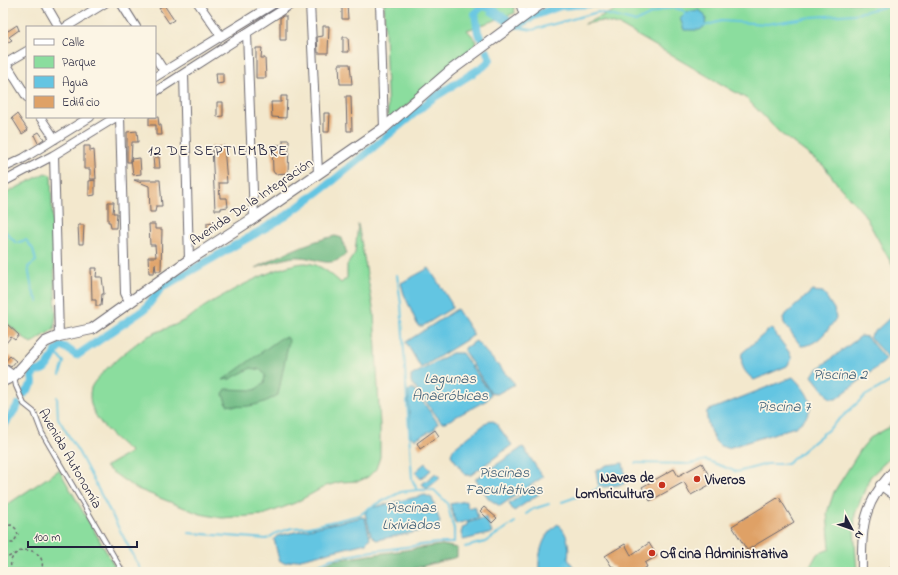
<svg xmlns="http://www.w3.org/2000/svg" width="898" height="575" viewBox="0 0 898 575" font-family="'Indie Flower',sans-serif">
<rect width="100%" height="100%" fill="#fcf5e5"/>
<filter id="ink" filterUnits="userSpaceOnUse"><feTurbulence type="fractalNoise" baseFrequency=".025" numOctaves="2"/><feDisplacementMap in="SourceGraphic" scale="8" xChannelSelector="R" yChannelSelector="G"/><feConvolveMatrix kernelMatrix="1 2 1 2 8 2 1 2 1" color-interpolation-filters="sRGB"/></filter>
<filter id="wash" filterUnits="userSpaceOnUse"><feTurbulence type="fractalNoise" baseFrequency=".012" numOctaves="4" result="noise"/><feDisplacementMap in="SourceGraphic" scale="16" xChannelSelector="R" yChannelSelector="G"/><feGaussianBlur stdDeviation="0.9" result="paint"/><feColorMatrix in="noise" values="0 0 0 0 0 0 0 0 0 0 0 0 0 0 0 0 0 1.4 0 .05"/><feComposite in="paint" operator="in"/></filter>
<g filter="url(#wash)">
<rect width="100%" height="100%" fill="#f3e8cd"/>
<!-- green -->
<path fill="#8bdd9e" stroke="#56806c" d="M384,3H514L515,13L467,30L476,40L474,48L388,121Z
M631,3H895V270L864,214L838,185L824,166L780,133L747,99L621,26L602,21L584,24Z
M45,173L51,175L56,315L54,329L31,344L3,320V195Z
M358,224L374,313L380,426V457L376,469L368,477L359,481L340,482L326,486L295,503L263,515L222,518L200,514L135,488L105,467L131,452C114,438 84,414 91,388C95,376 134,344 146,337C159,330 173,327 185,320C194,315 201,308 210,303C232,290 280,264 305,263C319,263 331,274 341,283L347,278V265L355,253Z
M895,424V453L870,477L855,514L854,529L857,572H807L817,554L830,549L827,513L834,492L861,449L870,438Z
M59,470L118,572H3V504L5,506Z"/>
<!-- forest -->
<path fill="#70bc85" stroke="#496f60" d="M335,236L342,238L347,254C327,271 318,256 295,257C282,258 267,265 255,268C281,255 307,242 335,236Z
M287,337L289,340L278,395C262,405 245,409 227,405L223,394L226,389L255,390L264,383L265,375L261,370L251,368L230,379L223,380L281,338Z
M442,545L457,548V557L401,572H326L323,566L334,560Z"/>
<!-- water -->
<path fill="#64c5e2" stroke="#43748e" d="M698,10L703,13L706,18L705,26L700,30H684L680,18L686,12Z
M429,268L451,303L452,308L423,326H418L404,294L401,283Z
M812,291L823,292L834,309L836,318C828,331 816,346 801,346L784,323L783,317Z
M457,309L474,335L421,368L406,342Z
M895,313V359L894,360L889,359L869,337Z
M771,328L789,352L792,359L787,366L754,380C744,372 740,366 742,353Z
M861,336L867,337L885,359L884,362L836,399H830L812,376L815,371Z
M476,341L515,384L497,394L491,393L464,351L466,347Z
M452,353H462L491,394L487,400L446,422H441L411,382V376Z
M793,377C811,396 820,410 795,427L728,448C725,447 721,447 719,445C712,440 705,419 707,411Z
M413,388L438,423L434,429L415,439L410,436L408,391Z
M490,420L495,422L512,445L471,475H465L451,455L453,449Z
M523,447L543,477L500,506L489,499L475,479Z
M425,463L431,470L421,479L415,472Z
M623,463L626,480L624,484L604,487L598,484L596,471L607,465Z
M436,473L440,478L427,489L422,484Z
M534,486L539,494L514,511L509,504Z
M425,495L432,498L440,522L437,528L376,540L371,535L365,513L370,508Z
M466,501L468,508L475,506L478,518L456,524L450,504Z
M362,517L365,518L370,538L366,543L284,563L279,560L274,539L277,536Z
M486,517L492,533L463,540L461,533L463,527L467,525V523Z
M558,524C568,533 570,546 568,559L577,572H539C538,554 542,535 558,524Z"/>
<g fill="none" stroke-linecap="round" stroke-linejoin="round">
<!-- stream -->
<path stroke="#64c5e2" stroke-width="2" d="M489,13L506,24
M704,26L721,21L767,24L812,17L854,14L888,6L895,8
M516,27L532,30L598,12L636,22C651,14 671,1 687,13
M3,229L16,243L26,240L33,249L36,261L28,267L32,289L38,302
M54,351L64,362L60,375
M57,397L58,418L79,453L142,572
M635,463L689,464L706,460L737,472L767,464H787L830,428L865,396L895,379
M562,502L596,490L600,485
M526,514L533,509L549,504
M189,533L267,539L276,533L292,528L309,527L360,515L369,508L401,492L417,490
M465,547L485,542L515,522
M286,572L315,566L331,559L373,551L437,543H454V529L447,503L434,490H417L412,479L401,304L397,275"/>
<!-- canal -->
<path stroke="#64c5e2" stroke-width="8" d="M484,42L478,33L475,13L482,6C497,7 505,23 519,25L534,16L560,6L604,3
M24,394L33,383L32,376L34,372C37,371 42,370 44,369C52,363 52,353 60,347H65L76,355L79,354L145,309L161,288L286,216L334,180L433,98L484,66L490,60L487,52
M3,427L18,405"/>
</g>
<g id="blocks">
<!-- building -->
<path fill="#dfa166" d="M342,3H347L348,19H342Z
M164,5L174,20L169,23L159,8Z
M283,16H286V40H280V18Z
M3,23L8,31L17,25L19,30L9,37L12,40L5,44L3,41Z
M323,26H329L328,53H318L317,37L323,36Z
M343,37H348L349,52H343Z
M256,48H262L261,58H265L266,78H256Z
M339,64H350L352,84H340Z
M216,73H223V83L217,84Z
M281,96H287L286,118L272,117L271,102H281Z
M346,96H351L352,131H347Z
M217,102H223V116L217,117Z
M324,113H330L329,132H324Z
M17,114L28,130L22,134L12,118Z
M149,117H158L159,125H161L162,135H156V125H149Z
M137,131L138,142H132L131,162H127V132Z
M39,132L44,139L38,143L34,135Z
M283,140H289V144L288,173L275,174L273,171L272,145H283Z
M84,146H90V151L94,150L96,179H90V169H84Z
M212,146H224L227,183H219L220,198H227L228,207L221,208V210H215Z
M153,157H159L160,168H154Z
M140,158L141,174L133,175L131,159Z
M95,180V195L89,196V181Z
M134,180H160L162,206H156L155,212H150L149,186Z
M108,202H114L113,213H117L116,228H111L110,222H108Z
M213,222V232L207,233V223Z
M149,224H155V229H162L161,271H156L155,264L154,273H149L148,257H156L155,245H150Z
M78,225H84L83,244H79Z
M91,268H97L96,277H102L104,294H102L101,306H96V300H92Z
M7,324L19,335L15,340L11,337L6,343L3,340V329Z
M10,356L16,361L11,367L4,363Z
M435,430L439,436L420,449L417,443Z
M702,463L713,483L691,495L684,482L650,501L642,487L674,469L678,476Z
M779,497L794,522L747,550L732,526Z
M484,507L497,518L492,523L480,511Z
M649,543L657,556L645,563L647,567L638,572H617L613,566L612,567L605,556L625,544L631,555Z"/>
</g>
</g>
<g filter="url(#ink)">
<use href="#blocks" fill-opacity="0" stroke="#6b676e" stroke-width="1"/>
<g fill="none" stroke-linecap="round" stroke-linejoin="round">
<defs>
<path id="service" d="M14,376L16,386L24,404L34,412L42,433L123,572"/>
<path id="minor" d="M45,3L59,27
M121,3L136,27
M198,3L221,36
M310,3L318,173
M380,3L384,128
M520,3L524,16
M66,27L105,3
M247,33L254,218
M155,57L164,71
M3,59L27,97
M3,65L27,51
M184,74L189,260
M155,77L275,3
M155,92L293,3
M40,117L55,139
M120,117L125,293L130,303
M54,155L59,336
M3,168L24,158L90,117
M3,182L54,155L116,117
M3,368L14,376
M880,485L895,496
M862,572C861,527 863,503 895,469
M892,572L895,569"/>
<path id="tertiary" d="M3,381L14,376L45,342L59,336L92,329L189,260L254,218L384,128L450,71L542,3"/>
</defs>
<!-- service casing -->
<use href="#service" stroke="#6b676e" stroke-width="6"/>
<!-- minor casing -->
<use href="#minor" stroke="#6b676e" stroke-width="10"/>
<!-- tertiary casing -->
<use href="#tertiary" stroke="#6b676e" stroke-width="12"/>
<!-- path -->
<path stroke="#6b676e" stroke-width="1.5" stroke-dasharray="3 3" stroke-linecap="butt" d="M3,526L12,525L16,529L18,535L13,543H3
M3,560L14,554
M3,568L10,572
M12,572C2,543 51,543 41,572"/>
<!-- service -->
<use href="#service" stroke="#fff" stroke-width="4"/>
<!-- minor -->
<use href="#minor" stroke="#fff" stroke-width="8"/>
<!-- tertiary -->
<use href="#tertiary" stroke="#fff" stroke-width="10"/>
</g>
</g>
<!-- markers -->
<g fill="#c8321e" stroke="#fcf5e5" stroke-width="1.5">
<circle cx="697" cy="479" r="4"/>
<circle cx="662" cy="485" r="4"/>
<circle cx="652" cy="553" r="4"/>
</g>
<g text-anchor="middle" stroke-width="3.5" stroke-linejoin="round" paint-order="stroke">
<!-- street labels -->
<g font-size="14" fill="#22223b" stroke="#fcf5e5">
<text transform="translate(251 201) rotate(-34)" y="5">Avenida De la Integración</text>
<text transform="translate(71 458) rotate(60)" y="5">Avenida Autonomía</text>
</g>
<!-- poi labels -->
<g font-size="14" font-weight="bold" fill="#22223b" stroke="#fcf5e5" text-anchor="start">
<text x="654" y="482" text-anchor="end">Naves de<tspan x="654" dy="16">Lombricultura</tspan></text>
<text x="705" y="484">Viveros</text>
<text x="660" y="558">Oficina Administrativa</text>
</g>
<!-- neighbourhood labels -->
<g font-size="15" letter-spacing="1" fill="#22223b" stroke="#fcf5e5">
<text x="218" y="155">12 DE SEPTIEMBRE</text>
</g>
<!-- water labels -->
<g font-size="15" font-style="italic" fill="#395b75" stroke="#fcf5e5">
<text x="840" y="379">Piscina 2</text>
<text x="450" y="383">Lagunas<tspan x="450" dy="17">Anaeróbicas</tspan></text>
<text x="784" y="411">Piscina 7</text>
<text x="504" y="477">Piscinas<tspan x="504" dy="17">Facultativas</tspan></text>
<text x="411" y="512">Piscinas<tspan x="411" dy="17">Lixiviados</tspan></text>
</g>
</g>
<!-- margin -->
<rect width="898" height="575" fill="none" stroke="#fcf5e5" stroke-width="16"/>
<!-- legend -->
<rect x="26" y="26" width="130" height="92" fill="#fcf5e5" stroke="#a5a1a1"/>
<rect x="34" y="39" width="20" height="6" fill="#ffffff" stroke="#a5a1a1"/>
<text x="62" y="46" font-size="12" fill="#22223b">Calle</text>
<rect x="34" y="56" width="20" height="12" fill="#8bdd9e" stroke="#a5a1a1"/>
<text x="62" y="66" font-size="12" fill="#22223b">Parque</text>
<rect x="34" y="76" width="20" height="12" fill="#64c5e2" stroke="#a5a1a1"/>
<text x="62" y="86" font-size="12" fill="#22223b">Agua</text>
<rect x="34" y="96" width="20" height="12" fill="#dfa166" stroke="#a5a1a1"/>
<text x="62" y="106" font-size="12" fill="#22223b">Edificio</text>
<!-- north arrow -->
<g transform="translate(852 529) rotate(131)" stroke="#fcf5e5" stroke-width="3" paint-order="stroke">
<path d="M0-3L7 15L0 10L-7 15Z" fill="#22223b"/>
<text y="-6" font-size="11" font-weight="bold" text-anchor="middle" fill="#22223b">N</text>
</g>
<!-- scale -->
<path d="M28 541v6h109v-6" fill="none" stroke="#22223b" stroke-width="2"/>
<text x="34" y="541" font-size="12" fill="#22223b" stroke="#fcf5e5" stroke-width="3" paint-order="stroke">100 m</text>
</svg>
